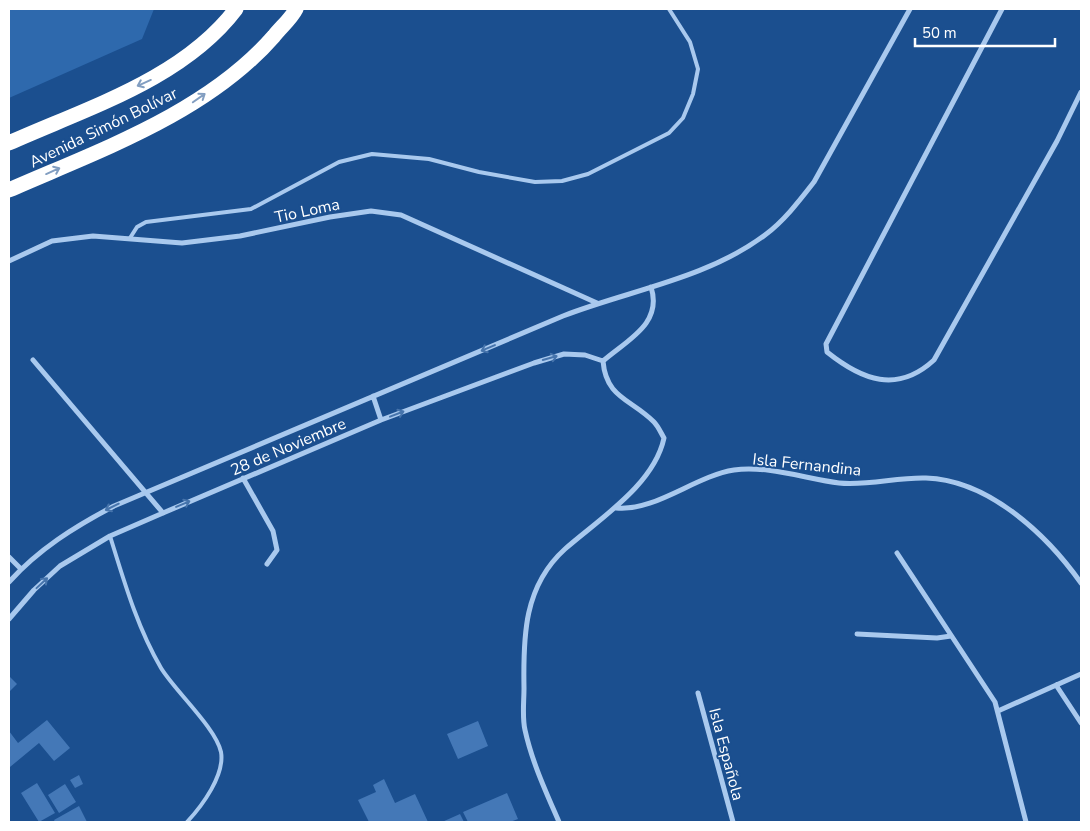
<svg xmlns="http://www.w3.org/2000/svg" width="1090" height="831" viewBox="0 0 1090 831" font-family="'Nunito Sans',sans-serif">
<rect width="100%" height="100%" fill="#1b4f8f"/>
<!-- green -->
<path fill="#2e69ad" d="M9,9H154L142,39L9,98Z"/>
<!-- building -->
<path fill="#4478b7" d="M9,676L17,684L9,692Z
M47,720L70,748L54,761L39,743L10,767L9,731L18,743Z
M478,721L488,746L458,759L447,734Z
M79,775L83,784L75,788L70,780Z
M384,779L395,803L415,794L428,822H369L358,800L376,792L373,785Z
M37,783L55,813L39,822L21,793Z
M65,784L76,802L59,813L48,795Z
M507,793L518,819L510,822H468L463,812Z
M79,806L87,822H55L54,820Z
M460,814L464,822H442Z"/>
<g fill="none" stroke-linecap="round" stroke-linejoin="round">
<!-- lane -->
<path stroke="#a9c9ee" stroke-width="4" d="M130,238L137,227L146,222L251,209L339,162L372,154L429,159L479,172L535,182L562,181L588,174L669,133L683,118L693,94L698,69L690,42L669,9
M110,536C124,581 137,627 161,668C175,691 216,728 221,752C225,775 202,806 187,822"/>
<!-- street -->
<path stroke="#a9c9ee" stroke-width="5" d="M1002,9L826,344L827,352C862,380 897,394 934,360L1057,141L1081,92
M9,261L52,241L93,236L182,243L240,236L330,217L371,211L401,215L597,303
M33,360L163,513
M603,361C627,340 663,324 651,287
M373,396L381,420
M243,478L273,531L277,550L267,564
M616,508C655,512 695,476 734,470C766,465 807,479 839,483C868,486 897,477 926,478C989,480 1047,535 1081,583
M897,553L995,702L1026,822
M9,557L21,569
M9,582C39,549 74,527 114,506L563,316C630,290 706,279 765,235C784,221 800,200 814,182L910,9
M9,619L34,590L60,566L110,536L163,513L381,420L534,363L564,354L585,355L603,361
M857,634L937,638L951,636
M1056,685L1081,723
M698,693L733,822
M998,711L1081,674
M559,822C546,792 532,762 525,730C522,717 524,702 524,688C523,636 524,586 565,549C599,519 654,485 664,438C661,433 658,426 654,422C631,399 606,398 603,361"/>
<!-- highway -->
<path stroke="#fff" stroke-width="15" d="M9,143C87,108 183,79 236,9
M9,190C100,150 207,113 274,36C281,27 291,19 296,9"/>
</g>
<!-- one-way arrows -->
<defs><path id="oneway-shaft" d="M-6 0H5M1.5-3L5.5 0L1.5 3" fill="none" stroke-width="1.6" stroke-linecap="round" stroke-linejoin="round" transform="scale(1.25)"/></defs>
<g stroke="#829ec1">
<use href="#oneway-shaft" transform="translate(144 83) rotate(156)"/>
<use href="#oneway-shaft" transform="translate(199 98) rotate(-35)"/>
<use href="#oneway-shaft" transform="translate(53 171) rotate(-24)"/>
</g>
<g stroke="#4674ac">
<use href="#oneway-shaft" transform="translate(488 348) rotate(157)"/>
<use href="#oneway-shaft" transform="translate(550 358) rotate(-16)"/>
<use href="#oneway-shaft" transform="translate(397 414) rotate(-21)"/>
<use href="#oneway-shaft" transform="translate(183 504) rotate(-23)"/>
<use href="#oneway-shaft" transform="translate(112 507) rotate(154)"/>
<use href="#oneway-shaft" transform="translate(42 583) rotate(-43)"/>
</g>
<g text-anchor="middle" stroke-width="4" stroke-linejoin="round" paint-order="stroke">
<!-- street labels -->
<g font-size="16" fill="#fff" stroke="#1b4f8f">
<text transform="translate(103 127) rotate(-26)" y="6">Avenida Simón Bolívar</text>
<text transform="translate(307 210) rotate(-12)" y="6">Tio Loma</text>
<text transform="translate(288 446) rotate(-23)" y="6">28 de Noviembre</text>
<text transform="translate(807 464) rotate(6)" y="6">Isla Fernandina</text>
<text transform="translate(727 754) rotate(75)" y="6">Isla Española</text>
</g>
</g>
<!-- border -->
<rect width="1090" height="831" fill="none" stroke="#ffffff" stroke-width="20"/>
<!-- scale -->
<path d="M915 38v8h140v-8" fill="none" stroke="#ffffff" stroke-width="2.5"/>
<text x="922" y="38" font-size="15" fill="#ffffff" stroke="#1b4f8f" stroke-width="4" paint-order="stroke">50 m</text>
</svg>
